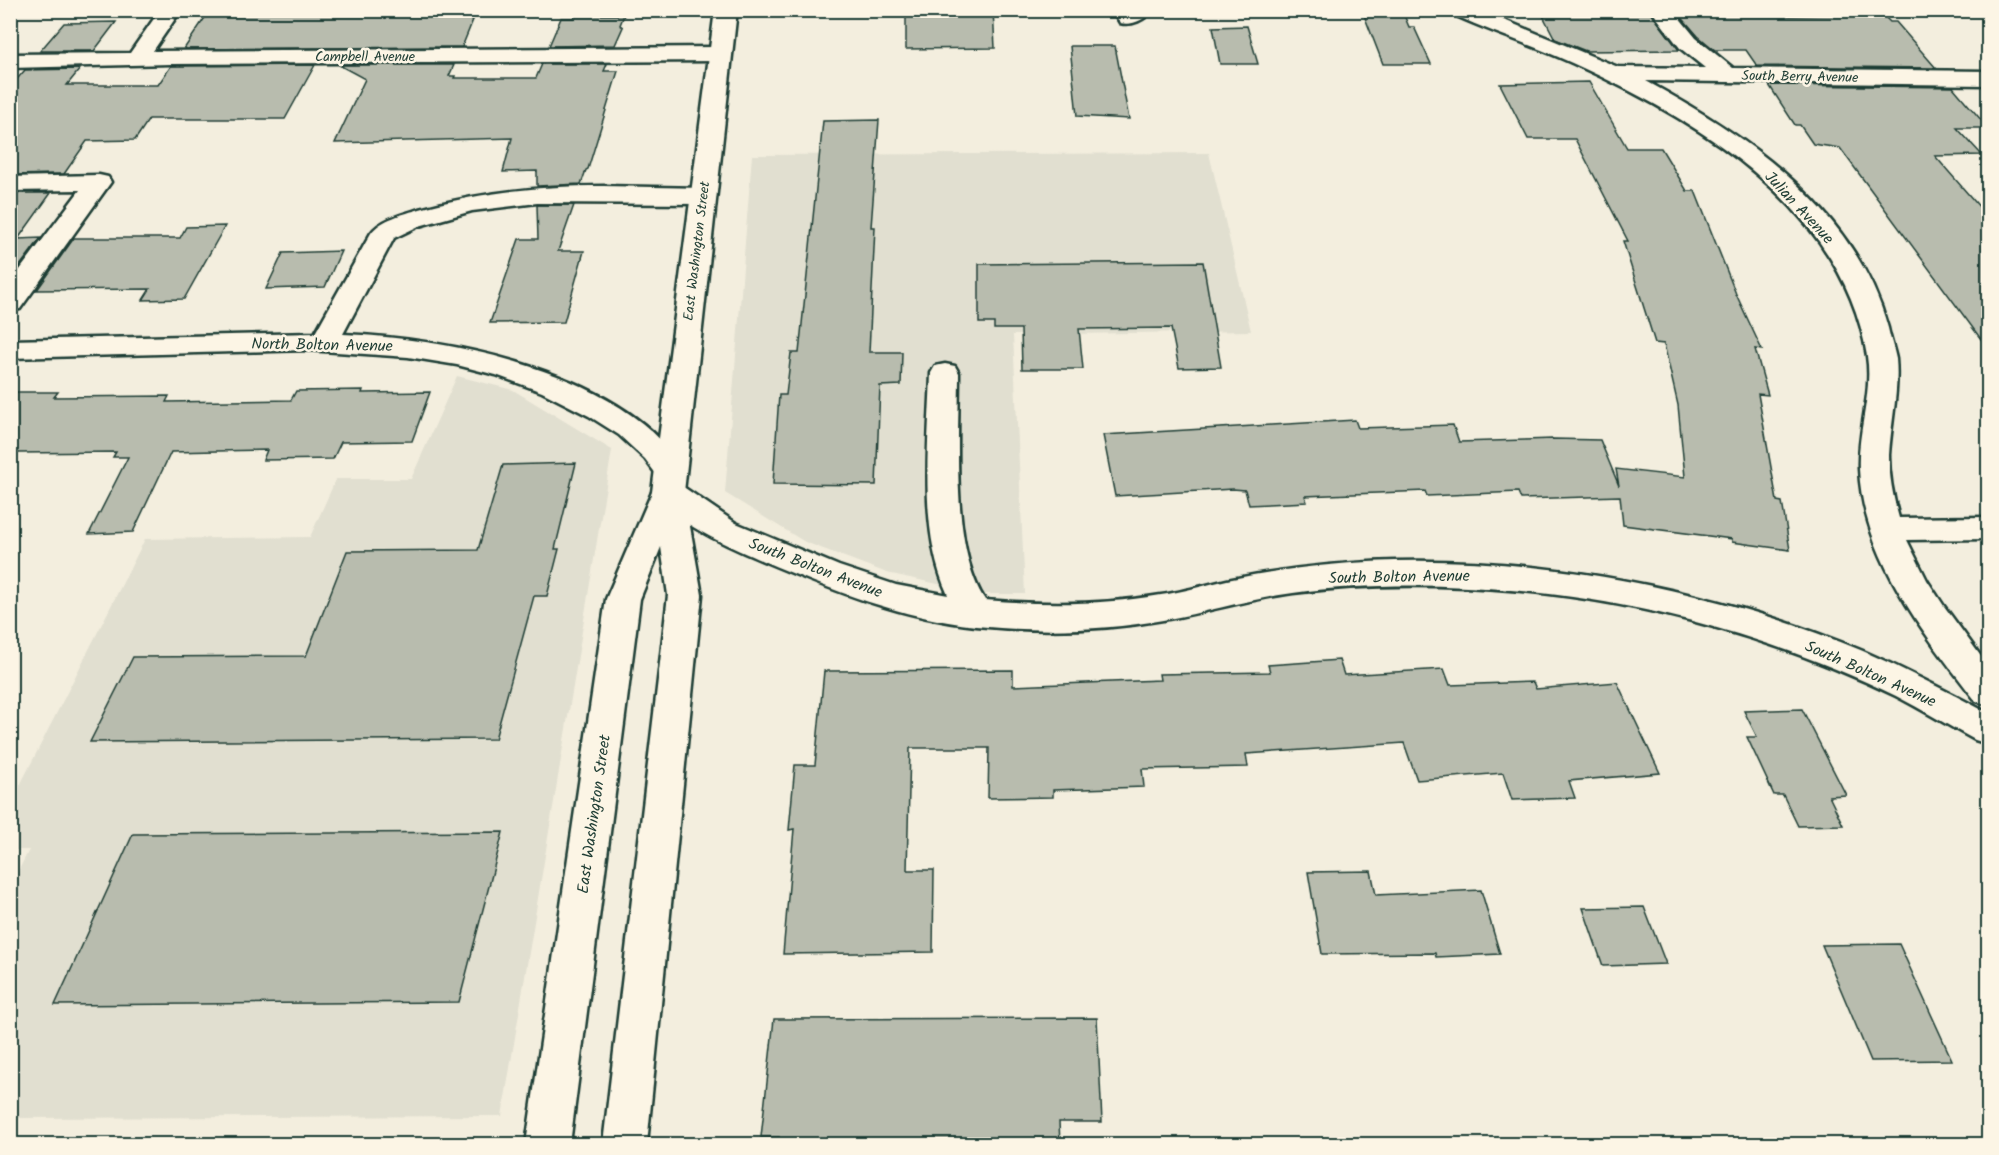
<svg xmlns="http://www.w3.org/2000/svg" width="1999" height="1155" viewBox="0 0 1999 1155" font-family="Kalam,sans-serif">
<rect width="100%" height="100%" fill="#f3eede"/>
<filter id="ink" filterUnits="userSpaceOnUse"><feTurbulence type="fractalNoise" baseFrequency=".0167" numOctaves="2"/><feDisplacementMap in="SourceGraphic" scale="12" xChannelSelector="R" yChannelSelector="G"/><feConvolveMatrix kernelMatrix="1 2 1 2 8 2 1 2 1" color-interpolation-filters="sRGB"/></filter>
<g filter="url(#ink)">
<!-- built -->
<path fill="#e1dfd0" d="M1209,153L1251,331L1013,335L1025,594H984L887,573L805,542L725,493L752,155Z
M457,376L513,390L612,450L502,1116L11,1118L10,887L29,850H11V803L145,539L310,537L336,479H411Z"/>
<!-- building -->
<path fill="#b8bcae" stroke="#1f3d34" stroke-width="1.5" d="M210,10H477L462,47L184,49Z
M906,10H993L995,48L906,49Z
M1540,10H1649L1679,50L1586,51L1555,39Z
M1717,12H1777L1780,16L1882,14L1890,22H1896L1936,68L1757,66L1746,50H1715L1698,36L1678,13Z
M575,15H624L620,25L623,27L615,45L549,46L561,18H574Z
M1364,15H1404L1409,27H1414L1431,64H1383Z
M116,22L94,51H40L64,23Z
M1247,26L1258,64H1220L1213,27Z
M1070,46H1115L1129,119L1077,116Z
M542,64H607L604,71H618L588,169L586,170L581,184L537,186V171L503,172L512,138L335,143L365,79L339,65H454L449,76H455L454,78H536Z
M315,65L285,119H149L135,140L87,141L64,174L10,175V87L25,70L80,69L67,85H158L171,66Z
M1589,82L1627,148H1661L1687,191H1695L1736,294L1762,350L1755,349L1768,395L1758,394L1777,501L1782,502L1790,550L1732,542V539L1623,525L1620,496L1521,499L1518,492L1427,496L1425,491L1305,496L1307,502L1249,505L1245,490L1233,489L1115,496L1103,435L1355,420L1358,428L1453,425L1459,442L1553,439L1600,440L1619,486L1616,469L1685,477L1678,405L1664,344L1655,343L1623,241H1628L1575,139H1528L1500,84Z
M1769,85L1953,87L1988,128H1957L1982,155L1935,156L1989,218V350L1840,148L1813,144L1800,125H1795Z
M879,120L871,227H875L869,352H902L901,385L880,386L876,485L773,484L779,395H786L791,353H799L823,121Z
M10,193H51L18,239L41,238L10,279Z
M537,205H574L558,251H584L564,322L490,323L519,239H538Z
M225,226L184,299L143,300L150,289L37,290L74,238H180L186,227Z
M341,251L325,287L266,289L283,253Z
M1203,262L1221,367L1179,368L1171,328L1079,329L1083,369H1022L1021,329H994V323H979V264Z
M363,390L362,393L430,392L412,441L341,442L333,459L263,460L267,450L171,452L133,532L89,534L128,457H113L116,452L18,453L10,465V392H58L54,397L169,396L166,402L291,400L296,391Z
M576,463L555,549H559L547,596H534L495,739L90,742L133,657L306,656L347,551L478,550L503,465Z
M1339,660L1344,675L1444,669L1450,685L1533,682L1536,689L1617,682L1660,773L1569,781L1575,798L1512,800L1503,773L1417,780L1404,743L1246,754L1248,767L1142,769L1144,787L1053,790V797L988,798L989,748H910L907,870H934L933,952L783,954L794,829L789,830L795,765H815L824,671L1013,670V686L1160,680L1159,674L1270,672L1268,665Z
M1802,709L1846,795L1829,796L1843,825L1798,826L1783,795H1774L1747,737H1757L1744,711Z
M503,832L459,1002L55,1005L133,834Z
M1371,871L1376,895L1481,890L1500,954L1436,957L1435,953L1322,954L1308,872Z
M1644,907L1666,964L1603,966L1583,908Z
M1899,944L1952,1060L1871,1061L1822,945Z
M1097,1018L1102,1122H1059L1060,1144H778L779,1137H761L774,1019Z"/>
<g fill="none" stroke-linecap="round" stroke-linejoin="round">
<defs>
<path id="minor" d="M160,10H181L153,51L720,47L728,49L731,54L728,59L720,61L170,64L10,68V54L130,53Z
M1126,10H1152C1145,20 1132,26 1120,23L1117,18Z
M1452,10H1480L1618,67L1705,68L1680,48L1651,10H1673L1696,38L1733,68L1988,71V85L1646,81C1748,136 1856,210 1888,328C1890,338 1894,349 1896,359C1899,391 1891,423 1889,455C1889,476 1893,497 1899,518L1988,517V539L1907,540L1927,580L1944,606L1988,666V705L1976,701C1924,634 1863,557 1859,469C1857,431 1873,394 1867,356C1843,207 1698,120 1572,63C1533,45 1493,33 1454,15Z
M99,175L108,177L111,182L20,309L10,311V283L80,190L10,191V177Z
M603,186L703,188L712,191L716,196L712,201L703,204L537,203L472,211L419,226L394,238L343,334C450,338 626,372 685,471L681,478L670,482L659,478L645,459L619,435L589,416L542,392L496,375L457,365L408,357L308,350L10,358V340L315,333L371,233C381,219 404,214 420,209C481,192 540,186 603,186Z
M945,364L955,366L959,373C959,435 950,547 985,600C1044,605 1103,605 1161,595C1183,592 1205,585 1227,580C1261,573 1295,568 1329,565C1504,548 1702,584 1863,651C1906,670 1947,691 1988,713V744L1975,740C1949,726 1923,710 1896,696C1780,640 1651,603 1522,591C1446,584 1369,583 1293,593C1249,599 1207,612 1163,620C1103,631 1037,632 976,626C901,618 832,590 763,561C732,548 670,521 652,492L657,484L668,481L679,484L736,523L839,566L896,585L948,595C918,531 929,442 931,373L935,366Z"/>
<path id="major" d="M715,10H737L684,492L702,595L647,1144H603L668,595L661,547L640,599L570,1144H526L606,599L652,492Z"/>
</defs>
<!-- minor casing -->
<use href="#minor" stroke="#1f3d34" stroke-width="5"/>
<!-- major casing -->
<use href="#major" stroke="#1f3d34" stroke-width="5"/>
<!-- minor -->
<use href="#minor" fill="#fcf5e5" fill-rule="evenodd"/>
<!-- major -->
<use href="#major" fill="#fcf5e5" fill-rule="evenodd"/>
</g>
</g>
<g text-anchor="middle" stroke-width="5" stroke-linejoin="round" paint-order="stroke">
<!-- far-street labels -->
<g font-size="14" fill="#1f3d34" stroke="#fcf5e5">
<text x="365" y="61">Campbell Avenue</text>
<text transform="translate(1800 76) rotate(1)" y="5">South Berry Avenue</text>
<text transform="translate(696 251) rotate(-83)" y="5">East Washington Street</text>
</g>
<!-- street labels -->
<g font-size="16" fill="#1f3d34" stroke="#fcf5e5">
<text transform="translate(1800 207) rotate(47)" y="6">Julian Avenue</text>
<text transform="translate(322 344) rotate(1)" y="6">North Bolton Avenue</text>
<text transform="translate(816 567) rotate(21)" y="6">South Bolton Avenue</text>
<text transform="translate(1399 576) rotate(-1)" y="6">South Bolton Avenue</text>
<text transform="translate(1871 673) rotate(24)" y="6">South Bolton Avenue</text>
<text transform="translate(593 814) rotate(-82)" y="6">East Washington Street</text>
</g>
</g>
<!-- margin -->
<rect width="1999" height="1155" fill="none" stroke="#fcf5e5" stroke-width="36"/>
<rect x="18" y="18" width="1963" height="1119" fill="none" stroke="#1f3d34" stroke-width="2" filter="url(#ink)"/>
</svg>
